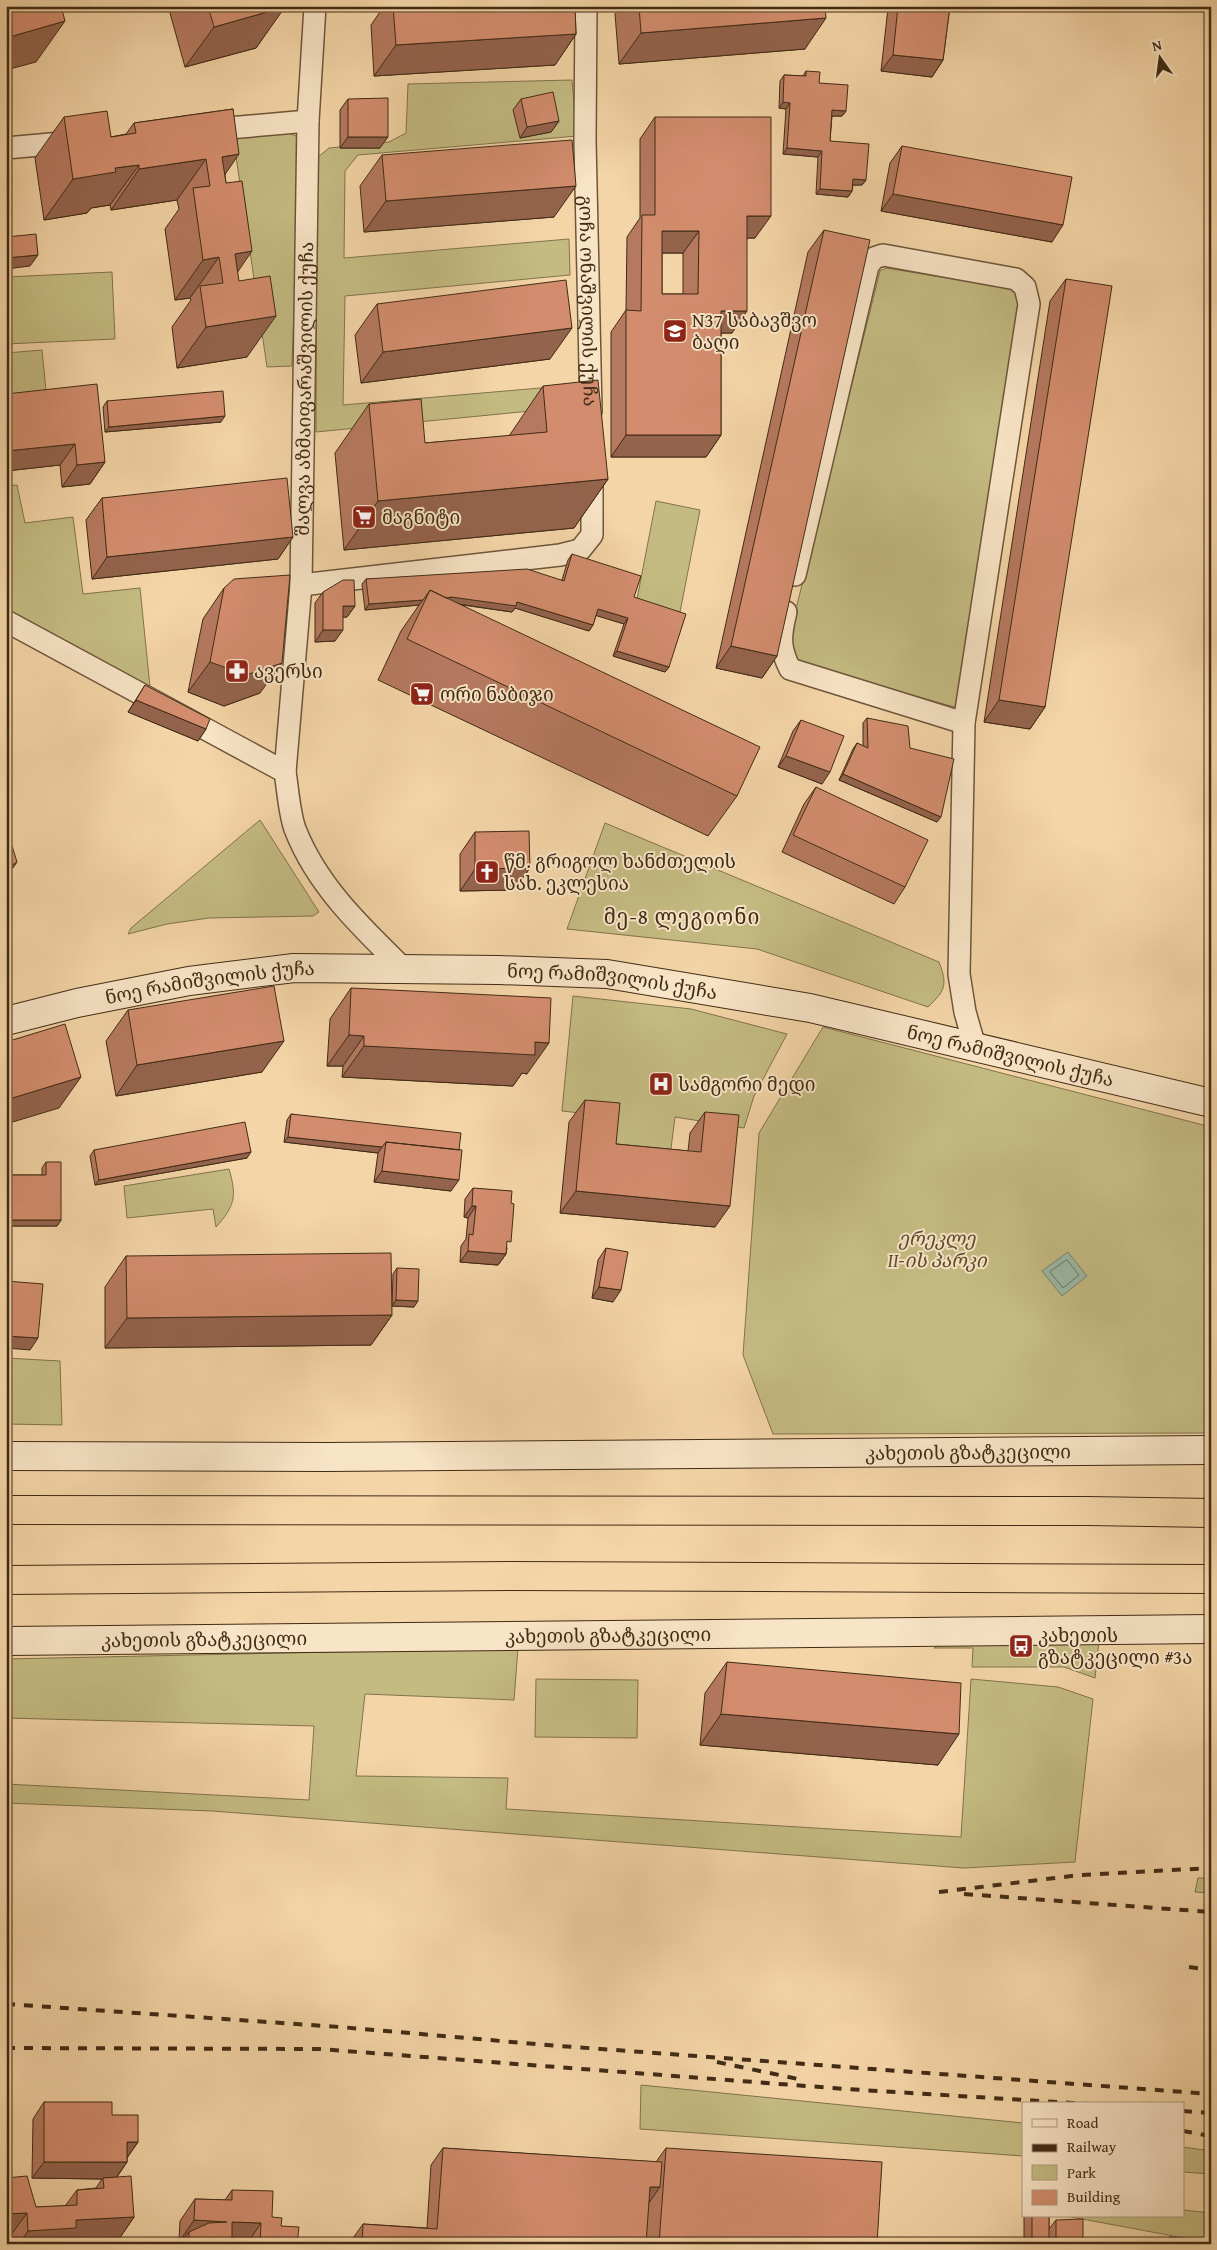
<svg xmlns="http://www.w3.org/2000/svg" width="1217" height="2250" viewBox="0 0 1217 2250" font-family="'Gentium Book Plus','Noto Serif Georgian',serif">
<rect width="100%" height="100%" fill="#f4d5a7"/>
<filter id="stains"><feTurbulence type="fractalNoise" baseFrequency=".004" numOctaves="4"/><feColorMatrix values="0 0 0 0 .2 0 0 0 0 .09 0 0 0 0 .02 0 0 0 .5 -.17"/></filter>
<radialGradient id="worn" r=".72"><stop offset=".6" stop-color="#630" stop-opacity="0"/><stop offset="1" stop-color="#630" stop-opacity=".3"/></radialGradient>
<!-- green -->
<path fill="#c4bb82" stroke="#82734c" d="M572,80L577,136L358,155L345,171L344,258L569,239L570,275L345,296L343,405L552,387L551,409L316,432L317,158L329,148L389,142L406,133L408,84Z
M287,132L300,138L292,366L267,367L233,136Z
M886,268L1009,288L1017,294L1019,313L958,708L806,665L795,658L791,640L793,621L880,271Z
M112,272L115,339L6,344V277Z
M42,350L46,391L6,396V353Z
M17,485L25,523L73,517L83,594L140,588L150,687L6,609V486Z
M656,501L700,510L680,612L636,604Z
M260,820L319,912L313,916L209,918L167,924L128,934L131,928Z
M605,823L939,962C948,985 945,991 928,1007L757,949L567,929Z
M573,996L691,1009L787,1034L754,1096L744,1128L675,1117L669,1164L615,1156L617,1117L562,1111Z
M823,1027L1211,1127V1433L773,1434L743,1355L759,1133Z
M229,1169C237,1196 235,1206 216,1227L213,1209L127,1218L124,1186Z
M6,1358L60,1361L62,1425L6,1424Z
M1099,1641L1095,1678L1064,1667H972L973,1648H934L944,1642Z
M518,1648L514,1700L365,1694L356,1776L508,1778L506,1809L961,1837L971,1679L1058,1687L1093,1699L1075,1862L964,1868L212,1811L6,1803V1784L309,1800L314,1726L6,1718V1659Z
M536,1679L638,1680L637,1738L535,1737Z
M1198,1878H1211V1893L1195,1892Z
M641,2085L1023,2123V2156L640,2129Z
M1183,2147L1211,2151V2174L1183,2172Z
M1183,2210L1211,2213V2243L1066,2216H1183Z"/>
<!-- water -->
<path fill="#9cb9a6" stroke="#78806c" d="M1068,1252L1087,1276L1062,1296L1042,1271Z"/>
<g fill="none" stroke-linecap="round" stroke-linejoin="round">
<!-- shore -->
<path stroke="#6e725e" stroke-width="1" d="M1067,1260L1079,1275L1063,1288L1050,1272Z"/>
<defs>
<g id="street">
<path id="s1" d="M586,6L585,140L591,411"/>
<path d="M206,130L308,121"/>
<path d="M6,148L73,142"/>
<path d="M795,575L868,266L874,258L883,255L1016,279L1025,287L1029,304L964,723L959,974L965,1012L975,1047"/>
<path d="M301,585L560,555L580,550L592,535V471"/>
<path d="M786,612C780,636 779,647 790,669L964,723"/>
<path d="M6,621L285,772C288,790 289,812 295,829C317,886 362,928 405,970"/>
<path id="s2" d="M285,772L301,585L308,121L315,6"/>
</g>
<g id="secondary">
<path id="s3" d="M6,1021L77,1003L189,981L294,968L499,970L607,974L810,1008L1211,1103"/>
<path id="s4" d="M6,1456L327,1457L1211,1450"/>
<path id="s5" d="M6,1641L1211,1629"/>
</g>
<path id="highway" d="M6,1510L1088,1511L1211,1513
M6,1580L513,1576L1211,1579"/>
</defs>
<!-- street casing -->
<use href="#street" stroke="#6e563a" stroke-width="24"/>
<!-- secondary casing -->
<use href="#secondary" stroke="#412b15" stroke-width="30"/>
<!-- highway casing -->
<use href="#highway" stroke="#412b15" stroke-width="30"/>
<!-- street -->
<use href="#street" stroke="#f8e4c6" stroke-width="21"/>
<!-- secondary -->
<use href="#secondary" stroke="#f8e4c6" stroke-width="28"/>
<!-- highway -->
<use href="#highway" stroke="#f4d5a7" stroke-width="28"/>
<!-- rail -->
<path stroke="#412b15" stroke-width="4" stroke-dasharray="9 9" stroke-linecap="butt" d="M939,1892L1080,1875L1211,1868
M964,1894L1211,1912
M1189,1967L1211,1970
M6,2004L340,2027L547,2045L1211,2094
M6,2048L319,2049L846,2089L1089,2104
M717,2062L803,2080
M1183,2111L1211,2113
M1183,2131L1211,2136"/>
</g>
<!-- wall -->
<path fill="#b5795f" stroke="#412b15" fill-rule="evenodd" d="M168,6H285L256,48L185,67Z
M384,6H575L576,34L555,65L374,76L371,25Z
M621,6H825L805,49L619,64L615,14Z
M889,6H950L943,60L932,77L881,71L888,8Z
M806,71L846,111L842,116H832L830,141L866,180L862,185H853L852,191L848,197L816,194L818,157L783,154L786,109L779,108L780,81L784,75L803,76Z
M348,99L380,148H340V110Z
M521,99L559,121L551,132L520,138L513,110Z
M233,109L225,175L247,357L177,368L172,327L191,300L190,298L175,300L165,229L179,209L177,200L111,210L110,205L91,208L87,213L44,220L35,158L64,117L111,137L126,134L134,123Z
M655,117L755,238H747L732,333H721V435L706,457H611V332L626,310L627,237L640,218V139ZM662,253H683V294H662Z
M902,146L1052,242L881,211L890,163Z
M382,155L554,217L364,232L360,186Z
M824,230L777,656L762,678L716,668L808,252Z
M1066,279L1045,707L1030,729L984,722L1050,301Z
M377,304L550,359L361,383L355,335Z
M543,386L608,479L574,528L344,550L335,453L369,404L425,443L509,436Z
M6,394L105,462L90,484L62,487L60,465L6,471Z
M107,401L221,422L105,432L103,407Z
M102,498L293,537L278,559L92,579L86,520Z
M572,554L634,597L669,667L665,672L613,656L624,624L596,615L593,625L589,631L515,608L512,612L462,605L737,796L708,836L378,680L401,631L419,605L365,610L362,584L366,579L562,580L568,560Z
M224,588L260,693L224,706L188,692L203,619Z
M323,592L355,606L347,617H343L335,641L315,642V603Z
M145,685L206,729L198,741L128,712Z
M867,718L910,748L937,822L839,780L853,749L857,743L863,746V723Z
M801,720L822,784L778,767L793,731Z
M816,787L905,887L894,904L782,852L804,804Z
M475,832L530,868L514,890L460,891V854Z
M351,988L527,1074L522,1073L513,1086L342,1077L343,1066H327L330,1019Z
M128,1010L262,1072L116,1096L106,1041Z
M585,1100L616,1144L688,1151L690,1133L705,1112L715,1227L560,1213L569,1122Z
M291,1114L459,1150L451,1191L374,1182L378,1153L284,1142L287,1120Z
M94,1150L247,1158L95,1185L90,1156Z
M46,1162L61,1220L57,1226H6V1175H42V1168Z
M473,1188L507,1248L506,1254L498,1265L460,1262L461,1246L466,1239L468,1218L464,1217L465,1199Z
M606,1248L613,1302L592,1298L598,1260Z
M126,1256L392,1315L371,1345L105,1348V1287Z
M397,1268L414,1307L392,1306L393,1274Z
M727,1662L938,1765L700,1745L705,1693Z
M44,2102L112,2115L138,2142L127,2158V2162L117,2177L134,2217L119,2239L67,2242L65,2244H12L11,2235H6V2178L36,2207L65,2206L77,2190L96,2188L102,2179L32,2178L33,2119Z
M443,2148L656,2162L666,2148L877,2244H351V2241L363,2224L427,2228L431,2165Z
M232,2190L272,2217L297,2244H180L181,2242H179L180,2221L195,2199L225,2200Z
M1025,2216H1049V2229L1056,2220L1083,2244H1024V2217Z
M1170,2237L1197,2244H1166Z"/>
<!-- shaded-wall -->
<path fill="#94634d" stroke="#412b15" d="M285,7L256,48L185,67L214,27Z
M826,18L805,49L619,64L641,33Z
M65,21L36,62L6,70V38Z
M576,34L555,65L374,76L396,45Z
M893,55L943,60L932,77L881,71Z
M783,102L790,103L786,109L779,108Z
M832,110L846,111L842,116H828Z
M559,121L551,132L520,138L527,127Z
M348,137H388L380,148H340Z
M787,148L822,151L818,157L783,154Z
M239,154L211,195L210,186L222,157Z
M206,159L177,200L111,210L139,169Z
M139,165L110,205L91,208L87,213L44,220L73,179L115,168Z
M853,179L866,180L862,185H849Z
M576,186L554,217L364,232L386,201Z
M820,189L852,191L848,197L816,194Z
M893,194L1063,225L1052,242L881,211Z
M747,216H771L755,238H732Z
M662,231H699L683,253H647Z
M252,251L224,292L223,283L235,254Z
M38,255L30,266L6,269V258Z
M219,257L190,298L175,300L203,260Z
M721,311H747L732,333H706Z
M276,316L247,357L177,368L206,327Z
M572,328L550,359L361,383L383,352Z
M225,416L221,422L105,432L109,427Z
M626,435H721L706,457H611Z
M75,444L60,465L6,471V451Z
M105,462L90,484L62,487L77,465Z
M608,479L574,528L344,550L378,501Z
M293,537L278,559L92,579L107,557Z
M451,597L517,602L593,625L589,631L515,608L512,612L425,599Z
M423,600L419,605L365,610L369,604Z
M343,606H355L347,617H335Z
M598,609L628,618L624,624L594,615Z
M323,630H343L335,641L315,642Z
M731,646L777,656L762,678L716,668Z
M617,651L669,667L665,672L613,656Z
M210,662L282,663L260,693L224,706L188,692Z
M136,700L206,729L198,741L128,712Z
M999,700L1045,707L1030,729L984,722Z
M786,756L830,772L822,784L778,767Z
M843,774L941,817L937,822L839,780Z
M17,862L13,868L6,873V868Z
M530,868L514,890L460,891L475,869Z
M349,1035L364,1036L343,1066H327Z
M284,1041L262,1072L116,1096L137,1065Z
M535,1042L549,1043L527,1074L522,1073L513,1086L342,1077L364,1046Z
M81,1077L59,1108L6,1124V1100Z
M288,1137L382,1147L378,1153L284,1142Z
M251,1152L247,1158L95,1185L99,1180Z
M382,1171L459,1180L451,1191L374,1182Z
M576,1191L730,1206L715,1227L560,1213Z
M472,1206H476L468,1218L464,1217Z
M6,1220H61L57,1226H6Z
M468,1251L506,1254L498,1265L460,1262Z
M599,1287L621,1290L613,1302L592,1298Z
M396,1300L418,1301L414,1307L392,1306Z
M392,1315L371,1345L105,1348L127,1318Z
M6,1336L38,1338L30,1350L6,1348Z
M721,1714L959,1734L938,1765L700,1745Z
M127,2142H138L126,2159Z
M44,2162H127L115,2179L103,2178L102,2179L32,2178Z
M650,2187H660L648,2204Z
M27,2213L11,2235H6V2214Z
M134,2217L119,2239L67,2242L65,2244H19L28,2231L76,2220Z
M194,2220L227,2222L189,2232L181,2242H179Z
M232,2222L261,2223L247,2244H216Z"/>
<!-- building -->
<path fill="#d38d6e" stroke="#412b15" fill-rule="evenodd" d="M6,6H61L65,21L6,38Z
M208,6H285V7L214,27Z
M393,6H575L576,34L396,45Z
M639,6H825L826,18L641,33Z
M898,6H950L943,60L893,55Z
M806,71L820,72L819,83L848,85L846,111L832,110L830,141L869,144L866,180L853,179L852,191L820,189L822,151L787,148L790,103L783,102L784,75L806,76Z
M553,92L559,121L527,127L521,99Z
M388,98V137H348V99Z
M233,109L239,154L222,157L226,183L242,181L252,251L235,254L239,281L270,276L276,316L206,327L200,286L223,283L219,257L203,260L193,188L210,186L206,159L139,169V165L115,168L116,172L73,179L64,117L107,111L111,137L136,133L134,123Z
M655,117H771V216H747V311H721V435H626V310L641,311L642,215H655ZM662,231H699L698,294H662Z
M572,140L576,186L386,201L382,155Z
M902,146L1072,177L1063,225L893,194Z
M824,230L870,240L777,656L731,646Z
M36,234L38,255L6,258V237Z
M1066,279L1112,286L1045,707L999,700Z
M566,280L572,328L383,352L377,304Z
M598,380L608,479L378,501L369,404L421,399L425,443L547,432L543,386Z
M97,384L105,462L77,465L75,444L6,451V394Z
M223,391L225,416L109,427L107,401Z
M287,478L293,537L107,557L102,498Z
M572,554L641,576L634,597L686,614L669,667L617,651L628,618L598,609L593,625L517,602L516,606L451,597L446,598L430,590L423,600L369,604L366,579L527,569L564,581Z
M290,575L282,663L246,675L210,662L224,588L234,579Z
M343,580H354L355,606H343V630H323V592Z
M430,590L760,747L737,796L407,639Z
M145,685L210,719L206,729L136,700Z
M867,718L908,726L910,748L954,759L941,817L843,774L857,743L868,748Z
M801,720L844,736L830,772L786,756Z
M816,787L928,840L905,887L793,835Z
M529,831L530,868L475,869V832Z
M12,846L17,862L11,866H12L6,850Z
M6,850L12,866L6,868Z
M274,986L284,1041L137,1065L128,1010Z
M351,988L551,998L549,1043L535,1042V1055L364,1046V1036L349,1035Z
M65,1024L81,1077L6,1100V1042Z
M585,1100L620,1103L616,1144L701,1152L705,1112L739,1115L730,1206L576,1191Z
M291,1114L461,1133L459,1150L386,1142L382,1147L288,1137Z
M245,1122L251,1152L99,1180L94,1150Z
M386,1142L462,1150L459,1180L382,1171Z
M46,1162H61V1220H6V1175H46Z
M473,1188L512,1191L511,1203L514,1204L511,1242L507,1241L506,1254L468,1251L469,1234L473,1235L476,1206H472Z
M606,1248L628,1252L621,1290L599,1287Z
M391,1253L392,1315L127,1318L126,1256Z
M397,1268L419,1269L418,1301L396,1300Z
M6,1281L43,1284L38,1338L6,1336Z
M727,1662L961,1683L959,1734L721,1714Z
M44,2102H112V2115H138V2142H127V2162H44Z
M443,2148L662,2162L660,2187H650L646,2244H362L363,2224L437,2229Z
M666,2148L882,2162L877,2244H659Z
M27,2176L36,2207L77,2205V2190L104,2188L103,2178L131,2176L134,2217L76,2220V2228L28,2231L27,2213L6,2214V2178Z
M232,2190L273,2191L272,2217L282,2218L281,2226L299,2227L297,2244H260L261,2223L232,2222V2239H241V2244H189V2232L209,2223L227,2222L194,2220L195,2199L232,2200Z
M1032,2216H1049V2244H1032Z
M1083,2219V2244H1056V2220Z
M1170,2237L1198,2242L1197,2244H1169Z"/>
<!-- icons -->
<defs>
<symbol id="school-square" viewBox="-11 -11 22 22"><rect x="-9" y="-9" width="18" height="18" rx="4" fill="#8f2418" stroke="#f8e4c6"/><path d="M0-5L7-2L0 1L-7-2ZM-4 1L0 2.5L4 1V4Q0 6-4 4Z" fill="#fff"/></symbol>
<symbol id="supermarket-square" viewBox="-11 -11 22 22"><rect x="-9" y="-9" width="18" height="18" rx="4" fill="#8f2418" stroke="#f8e4c6"/><path d="M-6-5.5h2.5l.6 2H6L4.5 2H-2.5L-4.4-4H-6ZM-1.5 3.2a1.3 1.3 0 1 0 .1 0ZM3 3.2a1.3 1.3 0 1 0 .1 0Z" fill="#fff"/></symbol>
<symbol id="pharmacy-square" viewBox="-11 -11 22 22"><rect x="-9" y="-9" width="18" height="18" rx="4" fill="#8f2418" stroke="#f8e4c6"/><path d="M-2-6h4v4h4v4h-4v4h-4v-4h-4v-4h4Z" fill="#fff"/></symbol>
<symbol id="church-square" viewBox="-11 -11 22 22"><rect x="-9" y="-9" width="18" height="18" rx="4" fill="#8f2418" stroke="#f8e4c6"/><path d="M-1.2-6h2.4v3.5h3.3v2.4h-3.3V6h-2.4V-.1h-3.3v-2.4h3.3Z" fill="#fff"/></symbol>
<symbol id="hospital-square" viewBox="-11 -11 22 22"><rect x="-9" y="-9" width="18" height="18" rx="4" fill="#8f2418" stroke="#f8e4c6"/><path d="M-5-5h3v3.5h4V-5h3V5h-3V1.5h-4V5h-3Z" fill="#fff"/></symbol>
<symbol id="bus-square" viewBox="-11 -11 22 22"><rect x="-9" y="-9" width="18" height="18" rx="4" fill="#8f2418" stroke="#f8e4c6"/><path d="M-5-6H5V4H4V6H2V4H-2V6H-4V4H-5ZM-3.5-4V0h7V-4ZM-3.5 1.2v1.5H-2V1.2ZM2 1.2v1.5H3.5V1.2Z" fill="#fff"/></symbol>
</defs>
<g fill-rule="evenodd">
<use href="#school-square" x="661" y="317" width="28" height="28"/>
<use href="#supermarket-square" x="350" y="503" width="28" height="28"/>
<use href="#pharmacy-square" x="223" y="657" width="28" height="28"/>
<use href="#supermarket-square" x="408" y="680" width="28" height="28"/>
<use href="#church-square" x="473" y="858" width="28" height="28"/>
<use href="#hospital-square" x="647" y="1070" width="28" height="28"/>
<use href="#bus-square" x="1007" y="1632" width="28" height="28"/>
</g>
<g text-anchor="middle" stroke-width="4" stroke-linejoin="round" paint-order="stroke">
<!-- street labels -->
<g font-size="19" fill="#412b15" stroke="#f8e4c6">
<text dy="7" stroke="none"><textPath href="#s1" startOffset="295">გოჩა ონაშვილის ქუჩა</textPath></text>
<text dy="7" stroke="none"><textPath href="#s2" startOffset="384">შალვა აზმაიფარაშვილის ქუჩა</textPath></text>
<text dy="7" stroke="none"><textPath href="#s3" startOffset="612">ნოე რამიშვილის ქუჩა</textPath></text>
<text dy="7" stroke="none"><textPath href="#s3" startOffset="208">ნოე რამიშვილის ქუჩა</textPath></text>
<text dy="7" stroke="none"><textPath href="#s3" startOffset="1018">ნოე რამიშვილის ქუჩა</textPath></text>
<text dy="7" stroke="none"><textPath href="#s4" startOffset="962">კახეთის გზატკეცილი</textPath></text>
<text dy="7" stroke="none"><textPath href="#s5" startOffset="602">კახეთის გზატკეცილი</textPath></text>
<text dy="7" stroke="none"><textPath href="#s5" startOffset="198">კახეთის გზატკეცილი</textPath></text>
</g>
<!-- poi labels -->
<g font-size="19" fill="#412b15" stroke="#f8e4c6" text-anchor="start">
<text x="692" y="327">N37 საბავშვო<tspan x="692" dy="22">ბაღი</tspan></text>
<text x="382" y="524">მაგნიტი</text>
<text x="254" y="678">ავერსი</text>
<text x="440" y="701">ორი ნაბიჯი</text>
<text x="504" y="868">წმ. გრიგოლ ხანძთელის<tspan x="504" dy="22">სახ. ეკლესია</tspan></text>
<text x="678" y="1091">სამგორი მედი</text>
<text x="1038" y="1642">კახეთის<tspan x="1038" dy="22">გზატკეცილი #3ა</tspan></text>
</g>
<!-- park labels -->
<g font-size="19" font-style="italic" fill="#5b482b" stroke="#f8e4c6">
<text x="937" y="1245">ერეკლე<tspan x="937" dy="22">II-ის პარკი</tspan></text>
</g>
<!-- quarter labels -->
<g font-size="21" letter-spacing="1" fill="#412b15" stroke="#f8e4c6">
<text x="682" y="924">მე-8 ლეგიონი</text>
</g>
</g>
<!-- margin -->
<rect width="1217" height="2250" fill="none" stroke="#f4d5a7" stroke-width="25"/>
<rect x="8" y="8" width="1202" height="2235" fill="none" stroke="#412b15" stroke-width="2.5"/>
<rect x="12" y="12" width="1192" height="2225" fill="none" stroke="#412b15"/>
<!-- legend -->
<rect x="1022" y="2102" width="162" height="115" fill="#f8e4c6" stroke="#af9a7f"/>
<rect x="1032" y="2119" width="25" height="8" fill="#f8e4c6" stroke="#af9a7f"/>
<text x="1067" y="2128" font-size="15" fill="#412b15">Road</text>
<rect x="1032" y="2144" width="25" height="8" fill="#412b15" stroke="#af9a7f"/>
<text x="1067" y="2152" font-size="15" fill="#412b15">Railway</text>
<rect x="1032" y="2165" width="25" height="15" fill="#c4bb82" stroke="#af9a7f"/>
<text x="1067" y="2178" font-size="15" fill="#412b15">Park</text>
<rect x="1032" y="2190" width="25" height="15" fill="#d38d6e" stroke="#af9a7f"/>
<text x="1067" y="2202" font-size="15" fill="#412b15">Building</text>
<!-- north arrow -->
<g transform="translate(1160 58) rotate(346)" stroke="#f8e4c6" stroke-width="4" paint-order="stroke">
<path d="M0-4L9 19L0 12L-9 19Z" fill="#412b15"/>
<text y="-8" font-size="14" font-weight="bold" text-anchor="middle" fill="#412b15">N</text>
</g>
<rect width="100%" height="100%" filter="url(#stains)"/>
<rect width="100%" height="100%" fill="url(#worn)"/>
</svg>
